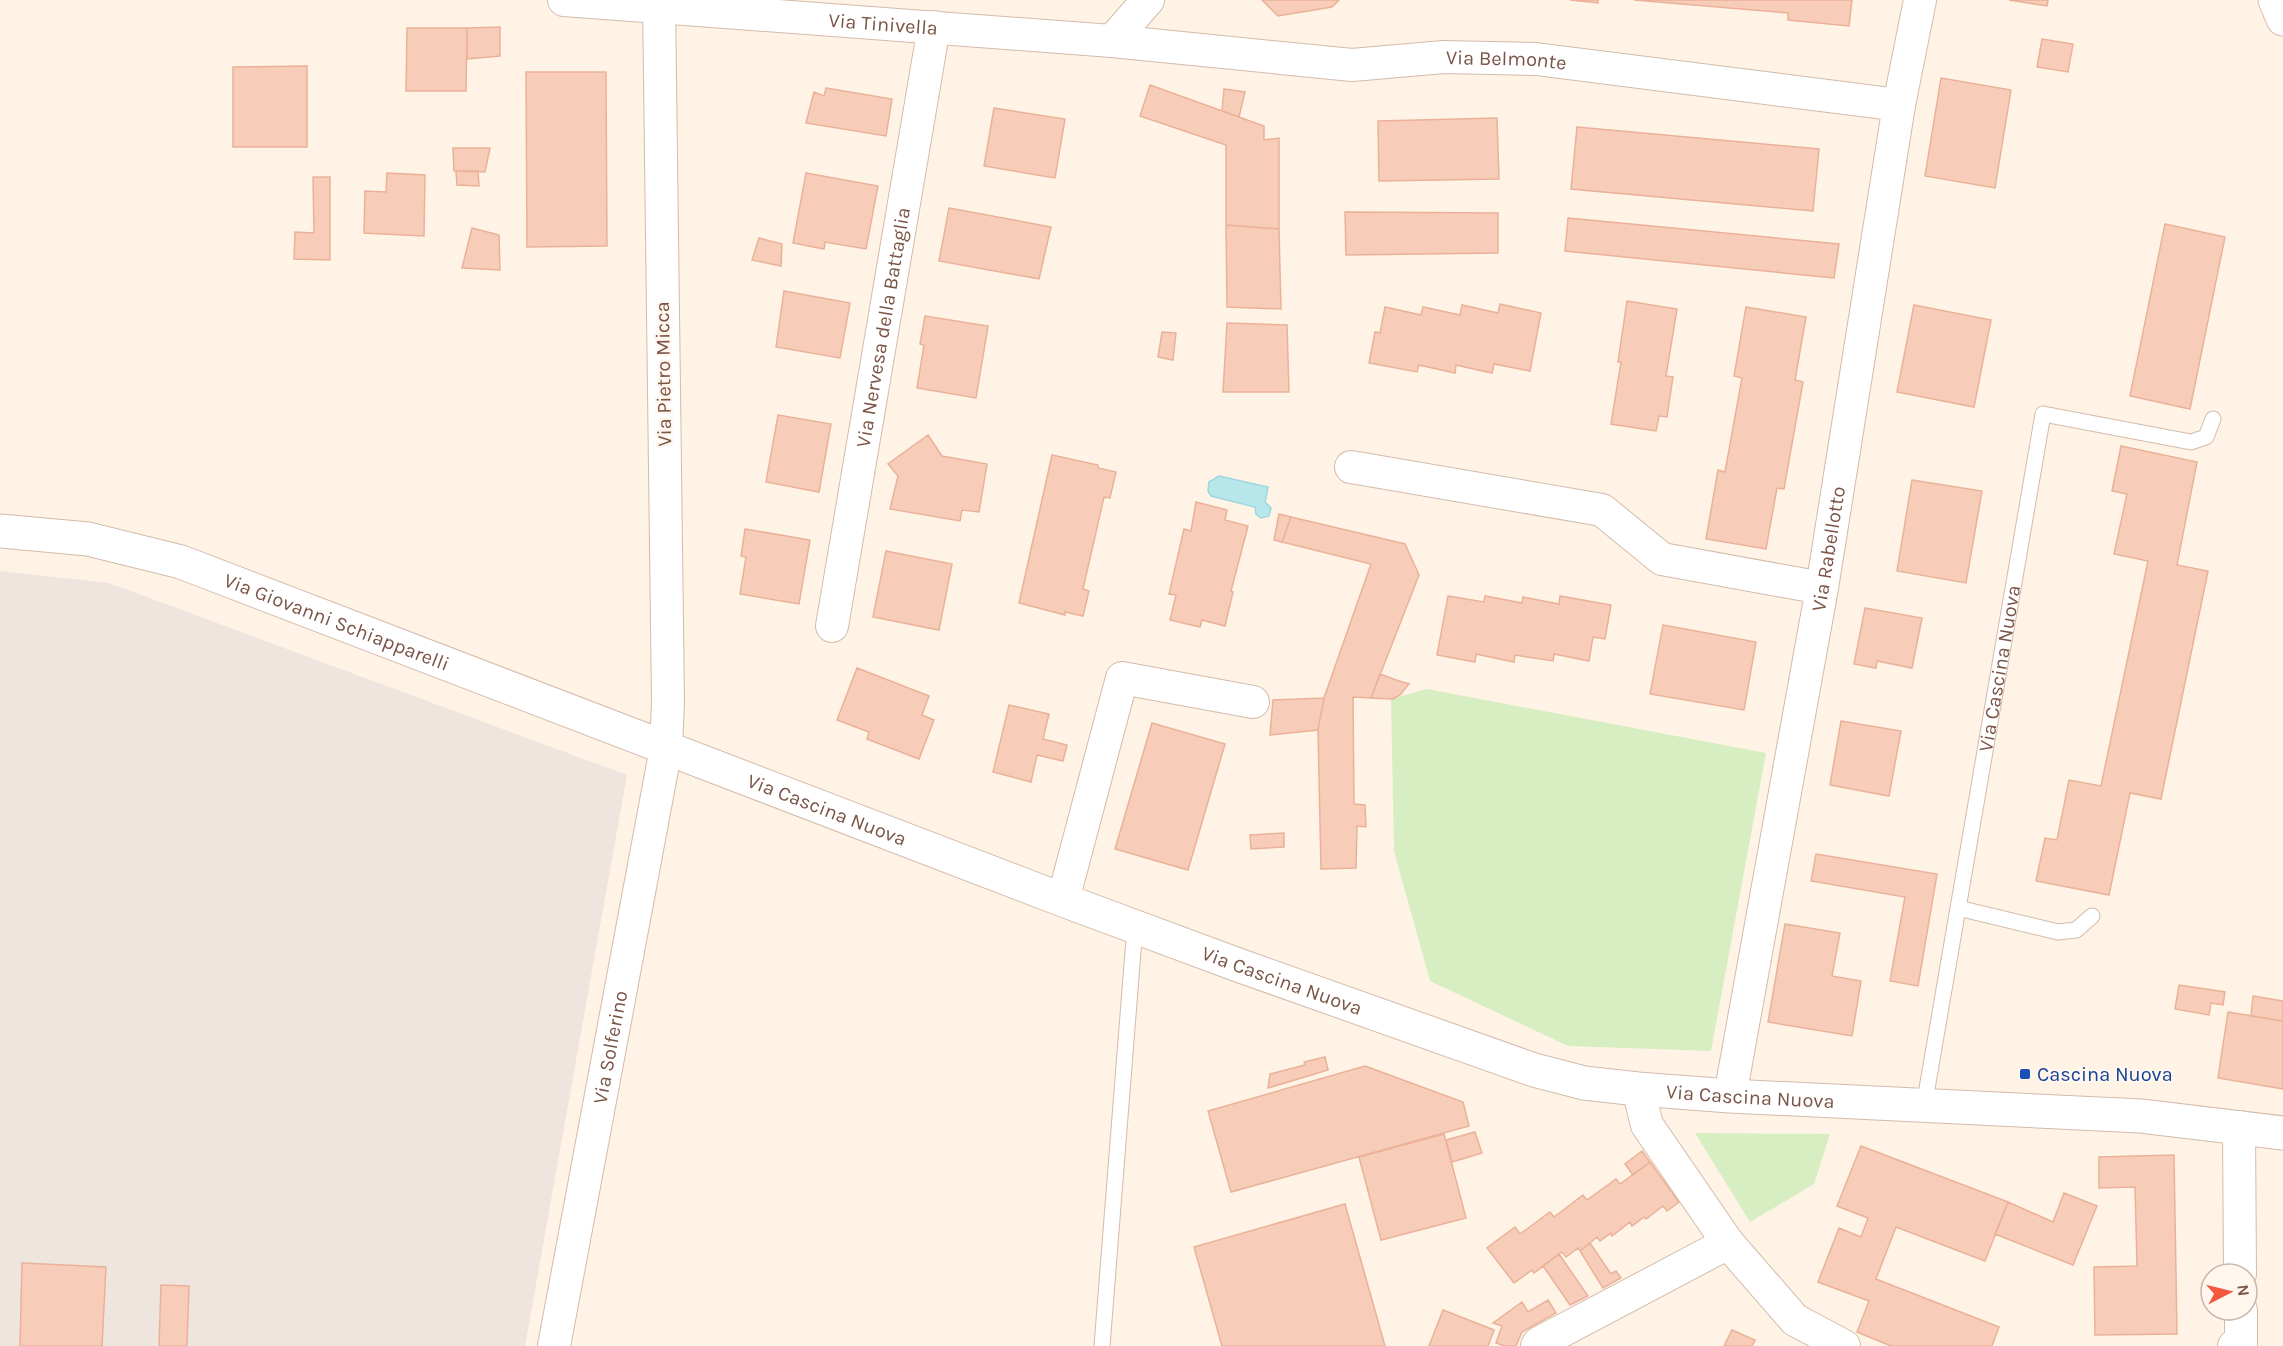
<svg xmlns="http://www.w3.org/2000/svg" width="2283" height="1346" viewBox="0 0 2283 1346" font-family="Karla,sans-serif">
<rect width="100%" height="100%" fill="#fef3e5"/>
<!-- industrial -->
<path fill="#eee5df" d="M0,571L109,583L627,775L525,1346H0Z"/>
<!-- green -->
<path fill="#d7eec2" d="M1427,689L1766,753L1711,1051L1568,1046L1430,981L1394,851L1391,699Z
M1695,1133L1830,1134L1814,1184L1750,1222Z"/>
<!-- water -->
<path fill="#b7e7eb" stroke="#9cd8dd" stroke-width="1.5" d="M1219,476L1268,487L1265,502L1271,508L1269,516L1261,518L1256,514L1255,507L1211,496L1208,491L1209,482Z"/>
<!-- building -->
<path fill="#f7cdba" stroke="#ebb198" stroke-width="1.5" d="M1262,0H1339L1332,7L1278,16Z
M1570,0H1598V3Z
M1634,0H1852L1849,26L1788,20V13Z
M2009,0H2048L2047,6Z
M500,27V56L467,59V28Z
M407,28H467L466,91H406Z
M2042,39L2073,44L2068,72L2037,67Z
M307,66V147H233V67Z
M526,72H606L607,246L527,247Z
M1941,78L2011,90L1995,188L1925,176Z
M1150,85L1264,126V140L1279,138V229L1226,225V145L1140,116Z
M826,88L892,99L886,136L806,123L814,92L824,96Z
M1224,89L1245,92L1239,117L1222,111Z
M994,108L1065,119L1055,178L984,166Z
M1497,118L1499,179L1379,181L1378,121Z
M1577,127L1819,149L1813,211L1571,189Z
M453,148H490L485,172L454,171Z
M456,171H478L479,186L457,185Z
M387,173L425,175L424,236L364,233L365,191L386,192Z
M806,173L878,186L866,249L825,242L824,249L793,243Z
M313,177H330V260L294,259L295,232L314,233Z
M949,208L1051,227L1039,279L939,261Z
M1345,212L1498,213V253L1346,255Z
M1568,218L1839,244L1834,278L1565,251Z
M2165,224L2225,237L2190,409L2130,396Z
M1226,225L1279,229L1281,309L1227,307Z
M472,228L499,235L500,270L462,268Z
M759,238L782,244L781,266L752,260Z
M784,291L850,303L840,358L776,347Z
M1627,301L1677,309L1666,376L1673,377L1667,417L1659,416L1656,431L1611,424L1621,362H1618Z
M1500,304L1541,313L1530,371L1494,364L1492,373L1456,365L1455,373L1419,365L1417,372L1369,363L1375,332L1380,333L1385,307L1421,315L1423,307L1460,315L1462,305L1498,313Z
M1914,305L1991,320L1974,407L1897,392Z
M1746,307L1806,317L1795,380L1803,382L1784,489L1777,488L1766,549L1706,539L1718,470L1725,472L1742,378L1734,376Z
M925,316L988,326L976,398L917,388L924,345L920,344Z
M1227,323L1287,325L1289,392H1223Z
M1162,332L1176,333L1173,360L1158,357Z
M778,415L831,424L819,492L766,482Z
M928,435L942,456L987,464L979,512L962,510L960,521L890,509L898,476L888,464Z
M2121,446L2197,462L2177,565L2208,571L2161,799L2130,793L2109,895L2036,881L2045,838L2057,840L2069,780L2101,786L2148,561L2114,554L2127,494L2112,491Z
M1052,455L1098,465V468L1116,472L1110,498L1104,497L1083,589L1089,591L1083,616L1065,612V615L1019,603Z
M1912,480L1982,491L1966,583L1897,571Z
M1196,502L1227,510L1225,520L1248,526L1231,591L1233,592L1225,626L1202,620L1200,627L1170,620L1176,595L1169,594L1184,529L1191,531Z
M1279,514L1291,517L1282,542L1274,540Z
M1291,517L1405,544L1419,575L1371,698L1353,697L1354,804L1365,805L1366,827L1357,826L1356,868L1321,869L1318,730L1324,698L1371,564L1282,542Z
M745,529L810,540L799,604L740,594L746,557L741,556Z
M886,551L952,564L939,630L873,617Z
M1448,596L1484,602L1485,596L1522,603L1523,597L1559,604L1560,596L1611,605L1605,639L1593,637L1589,661L1554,654L1553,661L1515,655L1514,662L1476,654L1475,662L1437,655Z
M1865,608L1922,618L1912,668L1877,661L1876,668L1854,664Z
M1663,625L1756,642L1744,710L1650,694Z
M857,668L929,696L922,715L934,720L919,759L867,739L869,732L837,720Z
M1380,674L1396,680L1409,684L1400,695L1393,699L1371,698Z
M1324,698L1318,730L1270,735L1273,700Z
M1009,705L1049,714L1043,739L1067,745L1063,761L1037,755L1031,782L993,772Z
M1841,721L1901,731L1889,796L1830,785Z
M1152,723L1225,744L1188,870L1115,849Z
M1284,833V847L1251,849L1250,835Z
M1816,854L1937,874L1918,986L1890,981L1905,897L1811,881Z
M1785,924L1840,933L1832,976L1861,981L1852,1036L1768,1022Z
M2179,985L2225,992L2223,1005L2211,1003L2209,1015L2175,1009Z
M2253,996L2283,1001V1021L2251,1016Z
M2228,1012L2283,1021V1089L2218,1078Z
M1325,1057L1328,1070L1268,1088L1270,1074L1305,1065L1304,1062Z
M1365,1066L1463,1102L1469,1126L1231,1192L1208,1111Z
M1475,1132L1482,1153L1452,1162L1446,1140Z
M1444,1134L1466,1218L1381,1240L1359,1157Z
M1861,1146L2008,1202L1985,1261L1896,1227L1876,1279L1999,1327L1992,1346H1891L1857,1332L1869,1301L1818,1282L1839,1228L1861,1237L1868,1218L1837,1206Z
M1642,1151L1650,1162L1633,1175L1625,1164Z
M2174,1155L2177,1334L2095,1335L2094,1267L2137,1266L2135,1187L2099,1188V1157Z
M1650,1162L1679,1202L1667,1211L1663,1206L1646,1219L1644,1217L1632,1226L1630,1222L1612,1236L1611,1233L1600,1241L1597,1237L1580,1251L1578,1248L1566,1257L1562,1252L1534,1273L1532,1270L1514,1283L1487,1248L1515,1227L1520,1234L1550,1212L1554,1217L1583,1195L1587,1200L1616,1179L1620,1184Z
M2064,1193L2097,1206L2073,1265L1995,1234L2008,1202L2053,1222Z
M1345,1204L1385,1346H1222L1194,1247Z
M1590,1243L1611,1274L1616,1271L1621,1278L1603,1288L1580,1251Z
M1559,1254L1588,1296L1570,1305L1543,1266Z
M22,1263L106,1267L102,1346H20Z
M161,1285L189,1286L187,1346H159Z
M1548,1300L1556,1313L1522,1332L1516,1346H1505L1496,1343L1502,1326L1493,1323L1522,1302L1528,1312Z
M1443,1310L1494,1330L1488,1346H1429Z
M1732,1330L1755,1340L1752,1346H1724Z"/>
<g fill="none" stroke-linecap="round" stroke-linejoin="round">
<defs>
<g id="service">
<path d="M1958,908L2058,932L2076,930L2092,916"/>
<path id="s1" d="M1924,1106L2043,414L2191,442L2206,437L2213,419"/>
<path d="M1102,1346L1135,926"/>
</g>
<g id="minor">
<path id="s2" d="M564,0L1112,41L1148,0"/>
<path id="s3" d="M1112,41L1352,65L1444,57L1536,59L1899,105"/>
<path d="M1351,467L1602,510L1662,559L1822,588"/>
<path id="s4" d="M832,626L934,27"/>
<path d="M1063,900L1122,678L1253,702"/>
<path d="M1638,1089L1647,1125L1728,1243L1795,1320L1844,1346"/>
<path id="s5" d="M1730,1096L1822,588L1899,105L1920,0"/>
<path d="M2239,1127L2240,1274"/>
<path id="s6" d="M554,1346L666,748L668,702L659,0"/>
<path d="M1537,1346L1539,1343L1728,1243"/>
<path d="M2234,1346L2241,1344V1310"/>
</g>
<g id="tertiary">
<path id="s7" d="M0,531L88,539L181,562L1063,900L1238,965L1534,1070L1584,1083L1638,1089L1730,1096L2141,1116L2283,1133"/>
</g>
<path id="secondary" d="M2275,0L2283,19"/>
</defs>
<!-- service casing -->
<use href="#service" stroke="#d4bbac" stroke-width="17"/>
<!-- minor casing -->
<use href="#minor" stroke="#d4bbac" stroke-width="34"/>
<!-- tertiary casing -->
<use href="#tertiary" stroke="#d4bbac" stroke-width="35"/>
<!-- secondary casing -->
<use href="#secondary" stroke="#dabcac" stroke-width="35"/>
<!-- service -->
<use href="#service" stroke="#fff" stroke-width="15"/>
<!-- minor -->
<use href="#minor" stroke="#fff" stroke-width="32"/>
<!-- tertiary -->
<use href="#tertiary" stroke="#fff" stroke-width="33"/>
<!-- secondary -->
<use href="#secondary" stroke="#fff" stroke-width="33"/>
</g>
<!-- markers -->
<rect fill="#1a4fb4" stroke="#fff7ee" stroke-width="2" x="2019" y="1068" width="12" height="12" rx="3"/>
<g text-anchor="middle" stroke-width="4.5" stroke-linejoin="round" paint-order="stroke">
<!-- street labels -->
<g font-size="20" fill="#7b5547" stroke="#fff7ee">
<text dy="7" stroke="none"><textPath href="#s2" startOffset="320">Via Tinivella</textPath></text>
<text dy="7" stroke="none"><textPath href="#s3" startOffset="396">Via Belmonte</textPath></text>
<text dy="7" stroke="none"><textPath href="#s4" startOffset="303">Via Nervesa della Battaglia</textPath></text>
<text transform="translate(663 374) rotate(-91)" y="7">Via Pietro Micca</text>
<text dy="7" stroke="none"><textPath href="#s5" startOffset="556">Via Rabellotto</textPath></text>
<text dy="7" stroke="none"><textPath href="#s7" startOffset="351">Via Giovanni Schiapparelli</textPath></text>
<text dy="7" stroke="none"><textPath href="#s1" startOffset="444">Via Cascina Nuova</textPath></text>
<text dy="7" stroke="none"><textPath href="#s7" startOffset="876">Via Cascina Nuova</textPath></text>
<text dy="7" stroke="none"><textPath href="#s7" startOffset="1362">Via Cascina Nuova</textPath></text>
<text dy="7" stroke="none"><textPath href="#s6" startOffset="304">Via Solferino</textPath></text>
<text dy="7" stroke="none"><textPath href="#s7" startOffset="1848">Via Cascina Nuova</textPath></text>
</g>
<!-- transit labels -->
<g font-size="20" fill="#164399" stroke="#fff7ee" text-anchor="start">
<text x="2037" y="1081">Cascina Nuova</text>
</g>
</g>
<!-- north arrow -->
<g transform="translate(2229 1292) rotate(83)"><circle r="28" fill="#fff7ee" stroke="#cab6ab" stroke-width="1.5"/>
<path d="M0-4.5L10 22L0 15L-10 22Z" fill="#f4583e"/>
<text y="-9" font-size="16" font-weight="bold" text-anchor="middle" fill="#7b5547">N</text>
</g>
</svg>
